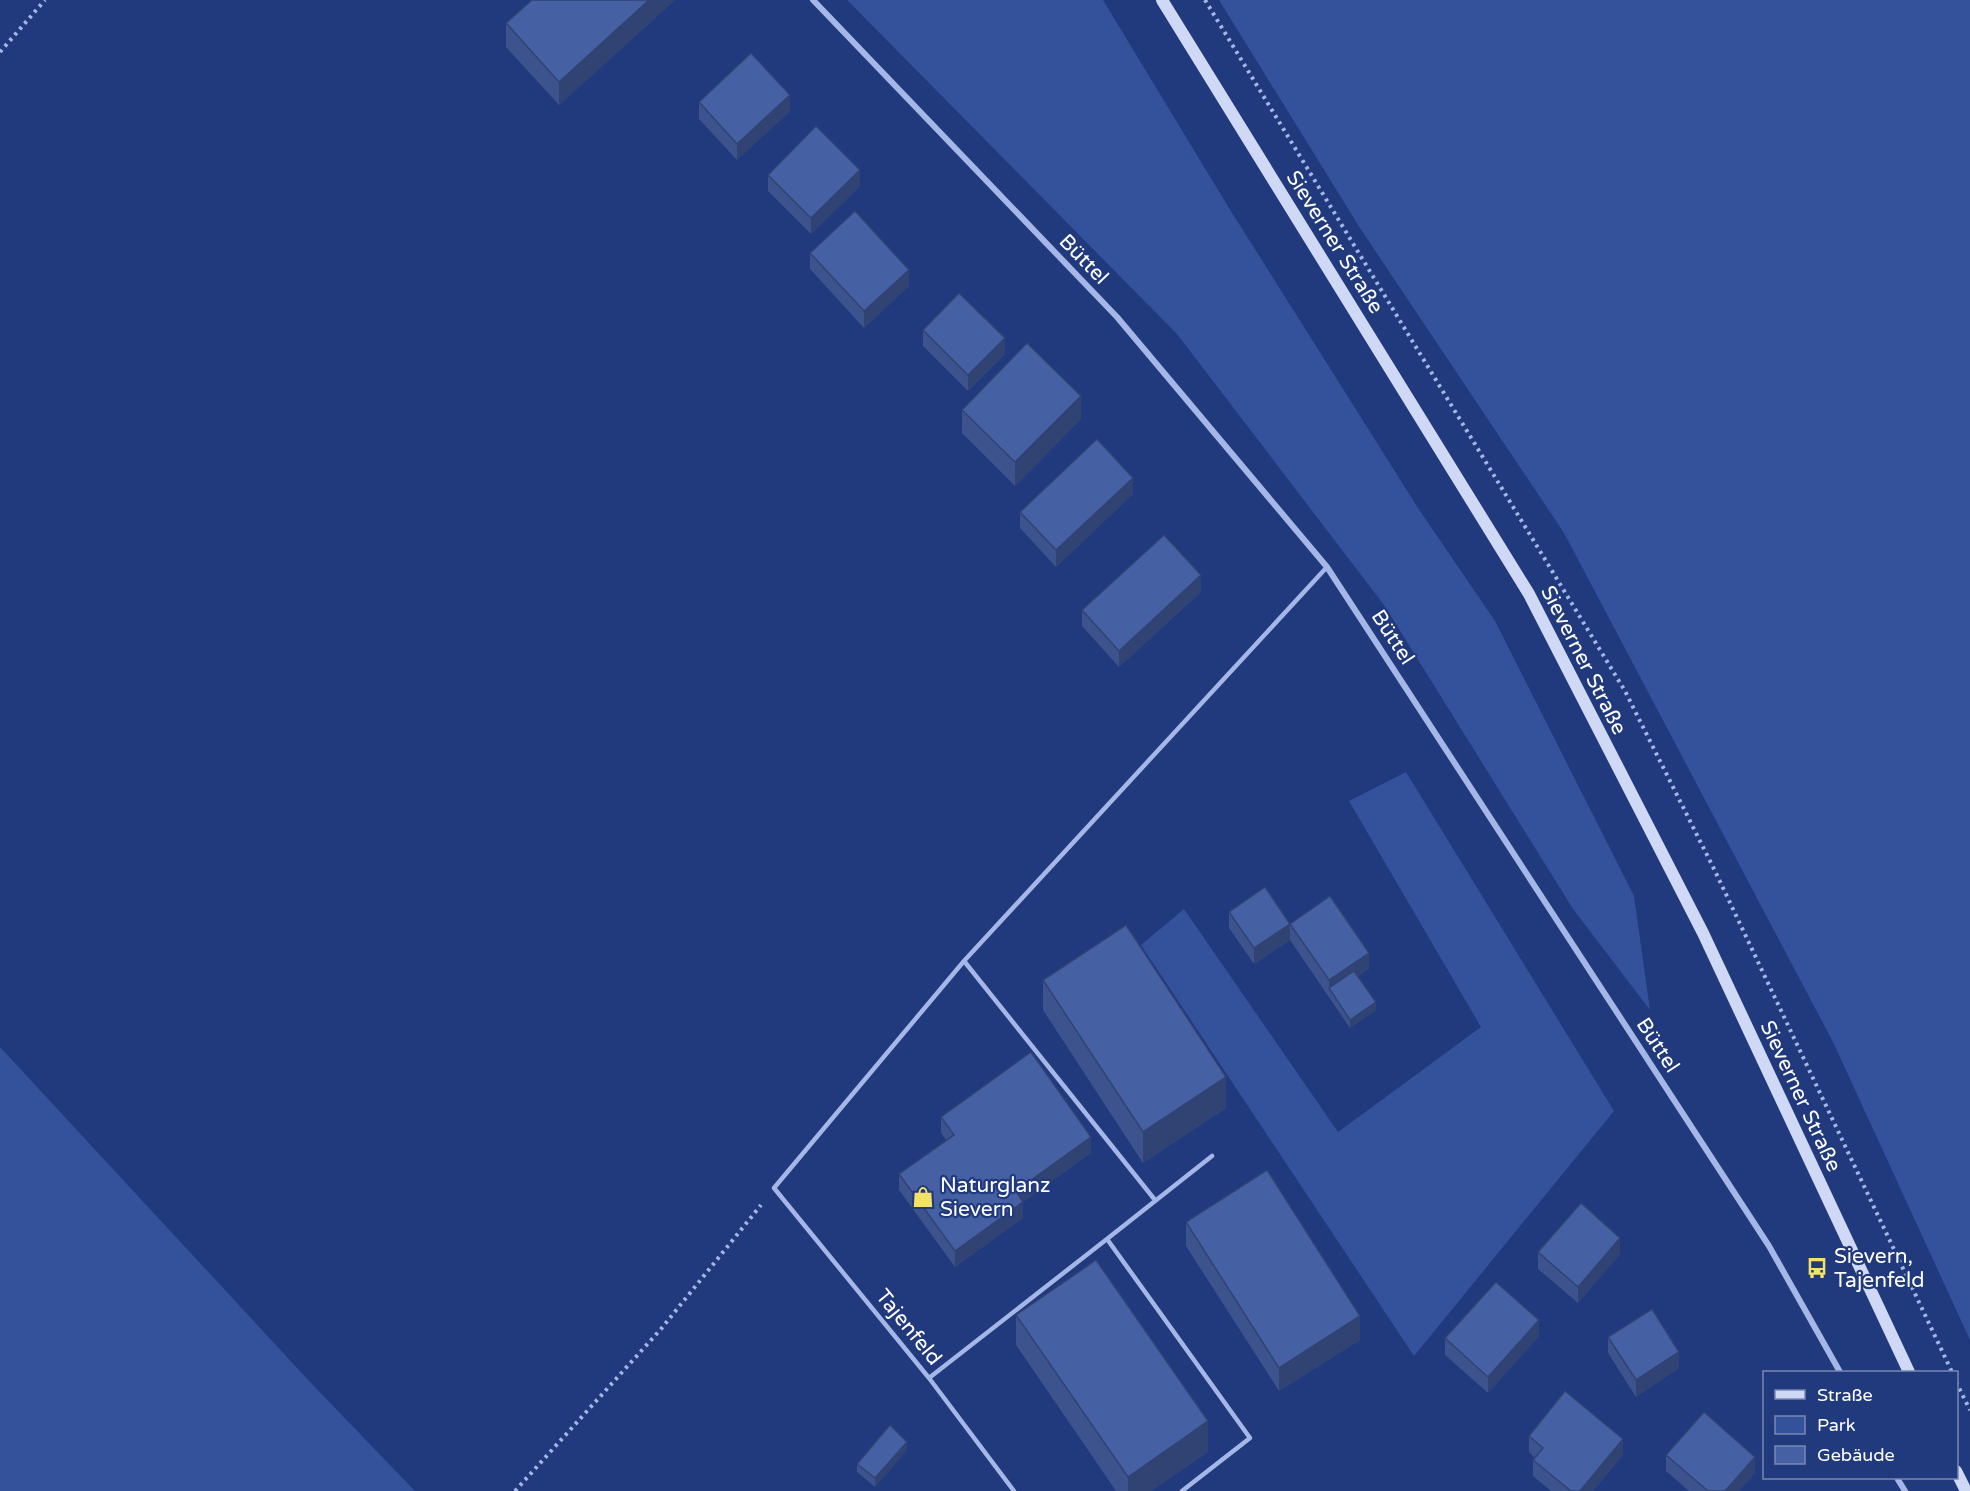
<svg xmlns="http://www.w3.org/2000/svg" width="1970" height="1491" viewBox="0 0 1970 1491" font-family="'Varela Round',sans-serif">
<rect width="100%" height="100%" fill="#21397d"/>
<!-- green -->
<path fill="#34519b" d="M847,0H1103L1229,208L1418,508L1495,621L1634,896L1650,1010L1573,909L1384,605L1177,334Z
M1219,0H1970V1340L1833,1042L1564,533L1360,228Z
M1406,772L1614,1111L1414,1356L1141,945L1184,909L1338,1132L1481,1027L1349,801Z
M0,1047L311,1383L415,1491H0Z"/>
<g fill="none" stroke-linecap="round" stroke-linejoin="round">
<!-- path -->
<path stroke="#a5b7e6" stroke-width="4" stroke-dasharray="3 4.5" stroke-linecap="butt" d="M1205,0L1625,691L1715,871L1952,1372
M0,52L45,0
M1956,1382L1970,1410
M515,1491L661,1329L761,1205"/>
<!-- service -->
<path stroke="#a5b7e6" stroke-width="4.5" d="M964,961L1155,1200
M1107,1239L1212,1156
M929,1378L1107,1239L1250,1438L1182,1491
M1014,1491L929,1378L774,1188L964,961L1327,567"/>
<!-- minor -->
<path stroke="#a5b7e6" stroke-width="6" d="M813,0L1117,317L1327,567L1769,1246L1840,1372
M1897,1478L1905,1491"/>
<!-- secondary -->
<path stroke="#cfd9f5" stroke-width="12" d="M1162,0L1529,594L1703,933L1909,1372
M1956,1471L1966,1491"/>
</g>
<!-- wall -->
<path fill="#3c538d" d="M532,0H675L559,105L506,47V23Z
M699,102L790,111L737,160L699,119Z
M768,175L860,186L811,234L768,191Z
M810,253L909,286L864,328L810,269Z
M923,330L1005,354L968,391L923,346Z
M962,410L1081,419L1015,486L962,433Z
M1133,494L1056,567L1020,528V512Z
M1201,592L1119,667L1082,626V610Z
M1229,912L1290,940L1254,964L1229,928Z
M1290,924L1369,969L1358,976L1376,1010L1350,1028L1290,940Z
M1043,980L1226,1108L1143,1163L1043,1010Z
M941,1117L1091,1153L1023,1202V1218L955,1267L899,1190V1174L946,1140L941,1133Z
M1186,1222L1360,1340L1279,1391L1186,1246Z
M1538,1252L1620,1254L1578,1303L1538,1269Z
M1016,1315L1208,1452L1151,1491H1116L1016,1345Z
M1539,1336L1488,1393L1445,1355V1338Z
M1608,1337L1679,1368L1636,1397L1608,1353Z
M1529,1436L1623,1455L1593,1491H1551L1533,1476V1460L1535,1458L1529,1452Z
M907,1450L875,1487L857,1472V1464Z
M1666,1455L1755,1473L1739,1491H1689L1666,1471Z"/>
<!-- shaded-wall -->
<path fill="#314373" d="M649,0H675L559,105V82Z
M790,95V111L737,160V144Z
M860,170V186L811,234V218Z
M909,270V286L864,328V311Z
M1005,338V354L968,391V375Z
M1081,396V419L1015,486V462Z
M1133,478V494L1056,567V550Z
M1201,575V592L1119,667V651Z
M1290,924V940L1254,964V948Z
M1369,953V969L1332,994L1329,988V980Z
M1376,1002V1010L1350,1028V1020Z
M1226,1077V1108L1143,1163V1132Z
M1091,1137V1153L1016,1207V1191Z
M1023,1202V1218L955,1267V1251Z
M1620,1238V1254L1578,1303V1287Z
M1360,1316V1340L1279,1391V1368Z
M1539,1320V1336L1488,1393V1377Z
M1679,1352V1368L1636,1397V1380Z
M1208,1421V1452L1151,1491H1128V1477Z
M1623,1439V1455L1593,1491H1580Z
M907,1442V1450L875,1487V1478Z
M1755,1457V1473L1739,1491H1725Z"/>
<!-- building -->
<path fill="#4660a4" stroke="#314373" stroke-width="1.5" d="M532,0H649L559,82L506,23Z
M751,53L790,95L737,144L699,102Z
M816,126L860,170L811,218L768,175Z
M855,211L909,270L864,311L810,253Z
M959,293L1005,338L968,375L923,330Z
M1027,343L1081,396L1015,462L962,410Z
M1097,439L1133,478L1056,550L1020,512Z
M1164,535L1201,575L1119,651L1082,610Z
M1265,887L1290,924L1254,948L1229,912Z
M1330,896L1369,953L1329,980L1290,924Z
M1126,925L1226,1077L1143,1132L1043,980Z
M1354,971L1376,1002L1350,1020L1329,988Z
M1031,1052L1091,1137L1016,1191L1023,1202L955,1251L899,1174L954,1135L941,1117Z
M1267,1170L1360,1316L1279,1368L1186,1222Z
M1581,1203L1620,1238L1578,1287L1538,1252Z
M1096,1260L1208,1421L1128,1477L1016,1315Z
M1496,1282L1539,1320L1488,1377L1445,1338Z
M1652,1309L1679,1352L1636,1380L1608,1337Z
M1565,1391L1623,1439L1580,1491H1571L1533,1460L1543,1448L1529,1436Z
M1704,1412L1755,1457L1725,1491H1708L1666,1455Z
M890,1425L907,1442L875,1478L857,1464Z"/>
<!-- icons -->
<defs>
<symbol id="shop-bare" viewBox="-9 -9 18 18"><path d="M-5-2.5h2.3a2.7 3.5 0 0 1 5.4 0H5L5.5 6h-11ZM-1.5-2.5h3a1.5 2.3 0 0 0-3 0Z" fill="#f2e267" stroke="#21397d" stroke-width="2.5" paint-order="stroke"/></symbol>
<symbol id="bus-bare" viewBox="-9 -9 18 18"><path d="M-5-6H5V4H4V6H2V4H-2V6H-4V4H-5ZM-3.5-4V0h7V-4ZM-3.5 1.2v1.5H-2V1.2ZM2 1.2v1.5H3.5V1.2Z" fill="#f2e267" stroke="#21397d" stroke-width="2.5" paint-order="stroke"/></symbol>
</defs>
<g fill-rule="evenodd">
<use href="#shop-bare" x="908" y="1182" width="30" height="30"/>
<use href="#bus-bare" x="1802" y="1253" width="30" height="30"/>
</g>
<g text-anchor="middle" stroke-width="4.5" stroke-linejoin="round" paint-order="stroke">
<!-- street labels -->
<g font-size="21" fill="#fff" stroke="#21397d">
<text transform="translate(1335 242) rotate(58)" y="7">Sieverner Straße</text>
<text transform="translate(1084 259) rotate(46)" y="7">Büttel</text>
<text transform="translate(1393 637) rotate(57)" y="7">Büttel</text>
<text transform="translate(1584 660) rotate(63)" y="7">Sieverner Straße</text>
<text transform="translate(1658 1045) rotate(57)" y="7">Büttel</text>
<text transform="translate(1801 1096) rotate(65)" y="7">Sieverner Straße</text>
<text transform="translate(909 1327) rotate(51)" y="7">Tajenfeld</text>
</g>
<!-- poi labels -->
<g font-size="21" fill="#fff" stroke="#21397d" text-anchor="start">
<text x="940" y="1192">Naturglanz<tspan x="940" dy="24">Sievern</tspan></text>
<text x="1834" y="1263">Sievern,<tspan x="1834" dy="24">Tajenfeld</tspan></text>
</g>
</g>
<!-- legend -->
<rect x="1763" y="1371" width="195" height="108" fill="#21397d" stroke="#7a88b1" stroke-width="1.5"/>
<rect x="1775" y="1390" width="30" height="9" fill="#cfd9f5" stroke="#7a88b1" stroke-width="1.5"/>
<text x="1817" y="1401" font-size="18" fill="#ffffff">Straße</text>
<rect x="1775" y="1416" width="30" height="18" fill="#34519b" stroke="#7a88b1" stroke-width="1.5"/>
<text x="1817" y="1431" font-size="18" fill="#ffffff">Park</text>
<rect x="1775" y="1446" width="30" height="18" fill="#4660a4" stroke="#7a88b1" stroke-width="1.5"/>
<text x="1817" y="1461" font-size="18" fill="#ffffff">Gebäude</text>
</svg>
